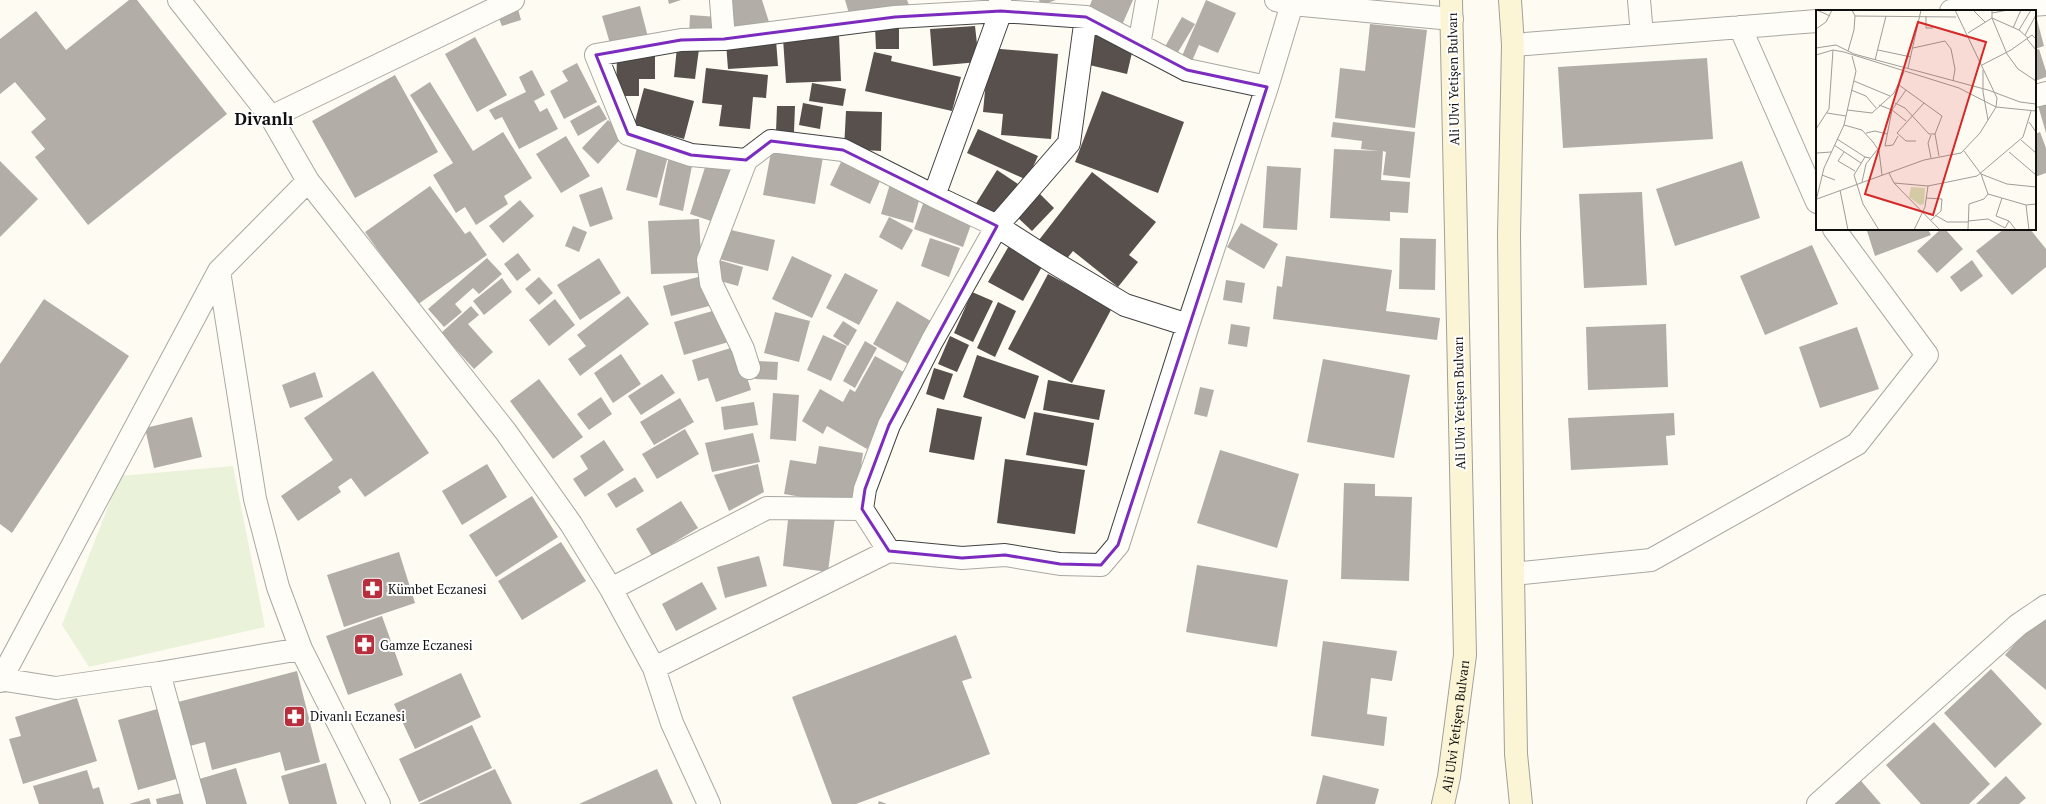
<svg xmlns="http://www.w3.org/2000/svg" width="2046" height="804" viewBox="0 0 2046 804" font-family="'PT Serif',serif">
<rect width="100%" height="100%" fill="#fefbf2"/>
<!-- green -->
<path fill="#d5e7bd" d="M233,466L265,627L89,667L62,625L120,476Z"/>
<!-- building -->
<path fill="#57504c" d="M129,0H137L227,114L88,225L35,157L45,149L31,132L46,119L15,82L0,94V39L36,11L66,50Z
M668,0H681L669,4Z
M725,0H762L769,22L733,32Z
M845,0H907L909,5L851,20Z
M1039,0H1056L1041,5Z
M1092,0H1133L1122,25L1088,10Z
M1206,0L1236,13L1218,53L1199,45L1192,61L1182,56Z
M640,6L648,37L611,47L602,16Z
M518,9L521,20L502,26L498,16Z
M2035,12L2044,46L2035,49Z
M690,15L718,17L715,38L689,35Z
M1182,17L1195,24L1175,57L1163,50Z
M1370,24L1427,30L1415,128L1335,118L1340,68L1365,71Z
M975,26L979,62L933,66L930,29Z
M875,27H899V49H876Z
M1088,33L1134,44L1127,74L1081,63Z
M839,35L841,81L786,83L783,38Z
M475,37L507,95L477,112L445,54Z
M776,40L778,66L728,69L726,43Z
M677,47L699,49L695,79L674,77Z
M989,48L1058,54L1051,139L1001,135L1003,114L983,112Z
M2039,49L2046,71V77L2035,81V50Z
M874,52L892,56L891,61L961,77L952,111L865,91Z
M617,55H655V79H639V96H616Z
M1707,58L1713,139L1563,148L1558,67Z
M577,63L597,102L564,119L550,91L568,81L562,71Z
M706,68L768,75L766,98L753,97L750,129L719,126L722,105L702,103Z
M532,70L545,95L534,101L540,112L547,108L558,129L519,149L502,117L495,120L489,110L526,92L519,77Z
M395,75L438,152L355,198L312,121Z
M430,82L473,151L503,132L532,178L504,196L508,204L476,225L465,207L456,213L433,175L453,163L410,95Z
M812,83L846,89L843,106L809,101Z
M644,88L694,101L684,139L634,125Z
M1102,91L1184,122L1158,193L1075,162Z
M2046,99V133L2037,102Z
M803,103L823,107L820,129L799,125Z
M599,105L607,119L578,136L570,121Z
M777,106H795L794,132H776Z
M846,111L882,112L881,151L844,149Z
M608,120L624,135L598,164L582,148Z
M1333,122L1415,132L1410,178L1383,175L1386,152L1383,151L1381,180L1410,182L1408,213L1390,212V221L1330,218L1334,149L1379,151L1361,149L1362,141L1331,137Z
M978,129L1038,156L1027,180L967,153Z
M2040,132L2046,148V173L2035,177V134Z
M566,136L590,176L561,193L536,154Z
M638,144L669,152L657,198L626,190Z
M772,147L823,157L815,204L763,195Z
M670,151L694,156L683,211L659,205Z
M708,158L734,166L717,223L690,214Z
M0,161L38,199L0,237Z
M1742,161L1760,218L1675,246L1656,189Z
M841,162L880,181L870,204L830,185Z
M1267,166L1301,168L1297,230L1263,228Z
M997,170L1018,184L995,218L975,205Z
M1092,172L1156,222L1129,255L1138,262L1118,287L1073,251L1065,261L1039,240Z
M890,184L921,193L913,223L881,214Z
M430,186L465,234L470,231L487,255L417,305L365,232Z
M602,187L613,219L590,227L579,195Z
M1038,192L1054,208L1032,231L1016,216Z
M1642,192L1647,285L1584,288L1579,194Z
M520,200L534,216L503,243L489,226Z
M924,201L973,219L963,247L914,229Z
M889,217L913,230L902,250L879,237Z
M699,219L702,273L651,274L648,221Z
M1241,223L1278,244L1264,269L1227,247Z
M573,226L587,232L579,252L565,246Z
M722,228L775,240L768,271L715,258Z
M1873,229H1928L1931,235L1875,256L1867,231Z
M1941,229H1945L1963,249L1937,273L1917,251Z
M2004,229H2030L2046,249V267L2012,295L1976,251Z
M930,238L960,248L949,277L921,266Z
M1400,238L1436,239L1435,290L1399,289Z
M1010,244L1044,263L1023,301L988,282Z
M1812,245L1838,304L1765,335L1740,276Z
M518,253L531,270L517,281L504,264Z
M792,256L832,275L812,318L772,299Z
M1286,256L1392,270L1386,311L1440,318L1437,340L1273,319L1277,286L1282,287Z
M487,258L502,274L479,294L473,288L455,304L462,312L444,327L428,309Z
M599,258L621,293L580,320L557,285Z
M719,260L743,267L738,286L713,279Z
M1972,260L1983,276L1961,292L1950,277Z
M845,273L878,290L859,325L826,308Z
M1048,274L1112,308L1072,383L1008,349Z
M706,275L713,305L671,316L663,286Z
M539,277L553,293L539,305L525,289Z
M502,278L512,292L484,315L473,301Z
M1226,280L1245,283L1242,303L1223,300Z
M972,292L993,301L973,342L954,333Z
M628,296L649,324L580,376L568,359L586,346L577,335Z
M44,299L129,356L12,533L0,524V364Z
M555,299L575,325L549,346L529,320Z
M897,301L934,323L910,365L873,344Z
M998,302L1016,311L995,357L977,348Z
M471,306L479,315L468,324L493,352L474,369L441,333Z
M723,308L732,341L684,355L674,322Z
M775,312L810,321L799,362L764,353Z
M843,321L857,330L848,346L833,336Z
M1231,324L1250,327L1247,347L1228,344Z
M1666,324L1668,387L1588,390L1586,327Z
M1857,327L1879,389L1820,408L1799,347Z
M823,335L847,346L831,381L807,370Z
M950,336L969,345L957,372L938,364Z
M865,341L877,348L855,388L843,381Z
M737,346L751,390L716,402L708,378L698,381L692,360Z
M621,354L641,384L613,403L594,373Z
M977,355L1039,376L1025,419L963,397Z
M875,356L909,375L867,449L827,426L823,434L802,421L820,389L843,402L850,389L855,392Z
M1323,359L1410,375L1394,458L1307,442Z
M756,361L778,362L777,380L755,379Z
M934,368L953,374L944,400L926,394Z
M373,371L429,453L365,497L351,478L338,487L341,492L298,521L281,496L333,460L304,418Z
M315,372L323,397L290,408L282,385Z
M662,374L675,393L641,415L628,396Z
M539,379L583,437L553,459L510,401Z
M1048,380L1105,390L1099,420L1043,410Z
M1200,387L1214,390L1207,417L1194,414Z
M773,393L799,395L796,441L770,439Z
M601,397L612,414L589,430L577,414Z
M680,398L694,422L654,445L640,422Z
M754,402L758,425L724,430L721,407Z
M937,408L982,417L974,460L929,452Z
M1034,412L1094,423L1087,466L1026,455Z
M1674,413L1675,435L1666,436L1668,465L1571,470L1568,418Z
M192,417L202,457L154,468L145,428Z
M685,429L699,454L657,479L642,454Z
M753,433L760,462L712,472L705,443Z
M604,440L624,470L585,497L573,479L588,469L580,456Z
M819,446L863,453L855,506L784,494L790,460L816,464Z
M1220,450L1299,474L1277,548L1197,523Z
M1005,459L1085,470L1075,534L997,523Z
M487,464L507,497L462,525L442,491Z
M758,464L764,492L729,511L714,475Z
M635,477L644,491L616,508L607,494Z
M1344,483L1375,484V496L1412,497L1409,581L1341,579Z
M532,496L558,537L496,577L469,535Z
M681,501L698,528L652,556L636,529Z
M789,511L835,517L828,572L783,566Z
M561,542L586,581L522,620L498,581Z
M399,552L415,603L344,627L327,575Z
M759,556L767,586L725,598L717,567Z
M1197,565L1288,580L1277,647L1186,632Z
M702,582L717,609L676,631L662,604Z
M2044,610L2046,612V690L2005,655Z
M382,616L403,675L348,695L326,636Z
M956,635L972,678L962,681L990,754L856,804H832L792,697Z
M1323,641L1397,651L1392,681L1371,678L1367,714L1387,717L1384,746L1311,736Z
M1991,669L2042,724L1995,768L1944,713Z
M297,671L320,762L285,771L280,752L212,770L205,742L190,746L178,702Z
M461,673L481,717L415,749L394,704Z
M77,698L97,761L23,784L9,739L21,736L15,717Z
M161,708L180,778L138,790L118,720Z
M1934,722L1990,784L1969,804H1921L1886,765Z
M472,725L492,768L419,802L399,759Z
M326,763L337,804H289L281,776Z
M236,768L247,804H203L196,780Z
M495,769L512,804H419Z
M657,769L673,804H579Z
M87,770L93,789L99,787L104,804H39L33,786Z
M1323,775L1379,789L1375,804H1316Z
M1856,775L1881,804H1823Z
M2006,776L2026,798L2019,804H1976Z
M185,792L187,804H157L156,799Z
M149,798L151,804H129Z
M879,801L887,804H878Z"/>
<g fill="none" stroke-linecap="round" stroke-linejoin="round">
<defs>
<path id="minor" d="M179,0L271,117L308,181L506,432L571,524L611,589L654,668L672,723L709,804
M721,0L724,39
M1276,0L1292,4L1452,19
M1639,0L1642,35
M1951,11L2046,4
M1740,27L1817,202
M1139,45L1147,0
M1513,45L1817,21
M2035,96L2046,93
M271,117L513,0
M746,160L691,155L628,134L596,55L681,40L724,39L895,17L1001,11L1086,17L1187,70L1267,87
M934,196L1001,11L1000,0
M219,271L255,499L278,587L301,649L379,804
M749,368L743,349L711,283L708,260L746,160L771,141L843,150L934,196L997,226L1053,262L1125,305L1188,325
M889,551L862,509L865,489L889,425L932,341L997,226L1069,143L1086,17
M1513,574L1651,560L1857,444L1927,355L1834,229
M611,589L767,508L862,509
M654,668L889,551L962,558L1005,555L1060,564L1101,565L1118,545L1188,325L1267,87L1292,4
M159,673L195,804
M0,679L56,688L159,673L301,649
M0,681L219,271L308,181
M1818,804L2018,625L2046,606"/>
<g id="secondary">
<path d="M1510,0L1513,45L1509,235L1513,574L1516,754L1521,804"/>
<path id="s1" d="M1443,804L1449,777L1465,655L1451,0"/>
</g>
</defs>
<!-- minor casing -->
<use href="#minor" stroke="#424242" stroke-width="24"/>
<!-- secondary casing -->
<use href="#secondary" stroke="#313131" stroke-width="24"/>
<!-- minor -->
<use href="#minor" stroke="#fff" stroke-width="22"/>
<!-- secondary -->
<use href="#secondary" stroke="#faeeb2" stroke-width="22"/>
</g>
<!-- marked area -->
<path d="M0 0H2046V804H0ZM1001,11L1086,17L1187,70L1267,87L1118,545L1101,565L1060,564L1005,555L962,558L889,551L862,509L865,489L889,425L997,226L843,150L771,141L746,160L691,155L628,134L596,55L681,40L724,39L895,17Z" fill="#fefbf2" fill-opacity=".55" fill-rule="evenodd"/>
<path fill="none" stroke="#7b2cbf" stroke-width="3" stroke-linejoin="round" d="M1001,11L1086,17L1187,70L1267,87L1118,545L1101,565L1060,564L1005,555L962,558L889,551L862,509L865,489L889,425L997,226L843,150L771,141L746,160L691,155L628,134L596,55L681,40L724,39L895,17Z"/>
<!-- icons -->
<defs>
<symbol id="pharmacy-square" viewBox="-11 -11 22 22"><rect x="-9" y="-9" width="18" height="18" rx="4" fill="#b72f3d" stroke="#fff"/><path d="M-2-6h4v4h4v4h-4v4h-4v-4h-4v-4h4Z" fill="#fff"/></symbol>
</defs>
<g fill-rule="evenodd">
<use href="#pharmacy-square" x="360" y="576" width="25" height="25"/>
<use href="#pharmacy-square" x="352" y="632" width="25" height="25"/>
<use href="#pharmacy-square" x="282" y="704" width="25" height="25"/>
</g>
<g text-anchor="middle" stroke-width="4" stroke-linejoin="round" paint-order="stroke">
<!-- street labels -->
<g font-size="13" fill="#0f0f0f" stroke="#fff">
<text transform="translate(1453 79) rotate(-91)" y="5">Ali Ulvi Yetişen Bulvarı</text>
<text transform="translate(1459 403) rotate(-91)" y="5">Ali Ulvi Yetişen Bulvarı</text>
<text dy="5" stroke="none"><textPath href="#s1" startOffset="79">Ali Ulvi Yetişen Bulvarı</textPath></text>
</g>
<!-- poi labels -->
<g font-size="13" fill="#0f0f0f" stroke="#fff" text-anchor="start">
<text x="388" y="594">Kümbet Eczanesi</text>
<text x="380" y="650">Gamze Eczanesi</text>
<text x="310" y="721">Divanlı Eczanesi</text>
</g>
<!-- district labels -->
<g font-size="17" font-weight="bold" fill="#0f0f0f" stroke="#fff">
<text x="264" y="125">Divanlı</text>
</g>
</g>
<!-- overview -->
<g transform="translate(1816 10)">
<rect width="220" height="220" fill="#fefbf2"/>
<path d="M95,177L109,178L108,194L104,195L93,187Z" fill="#d5e7bd"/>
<path fill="none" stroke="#9e9d97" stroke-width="1" d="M1,0L14,6M157,0L169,12M176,0V8L191,44L202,59L220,71M176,3L192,0M39,6L140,7M110,6V18H117M176,8L203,20L212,28M197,18L205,0M0,19L10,12L16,0M203,20L215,0M152,23L176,8M209,25L220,5M211,29L220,40M0,38L20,35L38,44L172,80L204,92L220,94M97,38L129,31L135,39L139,59L137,71M62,40L95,47M32,41L38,20L39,6L36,0M0,45L17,40L28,42L143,78L180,97L220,101M36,46L40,61L28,115L46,120L57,132L63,141L66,165M59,50L70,6M166,55L195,40L216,25L220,29M92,58L105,0M167,60V82L172,110M38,71L74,86M83,75L126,106L119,124L123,146M35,80L50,86L60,98M79,93L89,98L113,124H119M63,95L76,100L90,111M31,100L56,103L78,83L88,62M11,103L30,106M213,112L220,122M0,119L13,99L17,40M50,123L59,121L71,124M115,125L112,133L115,148M82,126L77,135L69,136L76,100L90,80M21,129L49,147M205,130L220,143M100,131H90L81,123L108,93M18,135L45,153M148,141L165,164L172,184M28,142L22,151L39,161M193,142L220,165M1,143L15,142M54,148L49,147L38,165L47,194L63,220M73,163L78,173L124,220M165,164L191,174L220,177M6,165L19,170M46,172L50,154L61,140M78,173L112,176L161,166L207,127L215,101M24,180L32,220M172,184L210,195L220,194M110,188L126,189L125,201L115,210M186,188L180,206L193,211L200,220M1,189L108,150L145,143L164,123L180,97L181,88L139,0M0,191L8,158L28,115M210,195L213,220M119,205L131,212H152M152,211L172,209L189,218L193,211M98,220L109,197L112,176M152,220L153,194L168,189L172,184"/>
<path fill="#d62828" fill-opacity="0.15" stroke="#d62828" stroke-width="2" d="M102,12L170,32L117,205L49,184Z"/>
<rect width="220" height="220" fill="none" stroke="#0f0f0f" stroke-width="2"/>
</g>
</svg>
